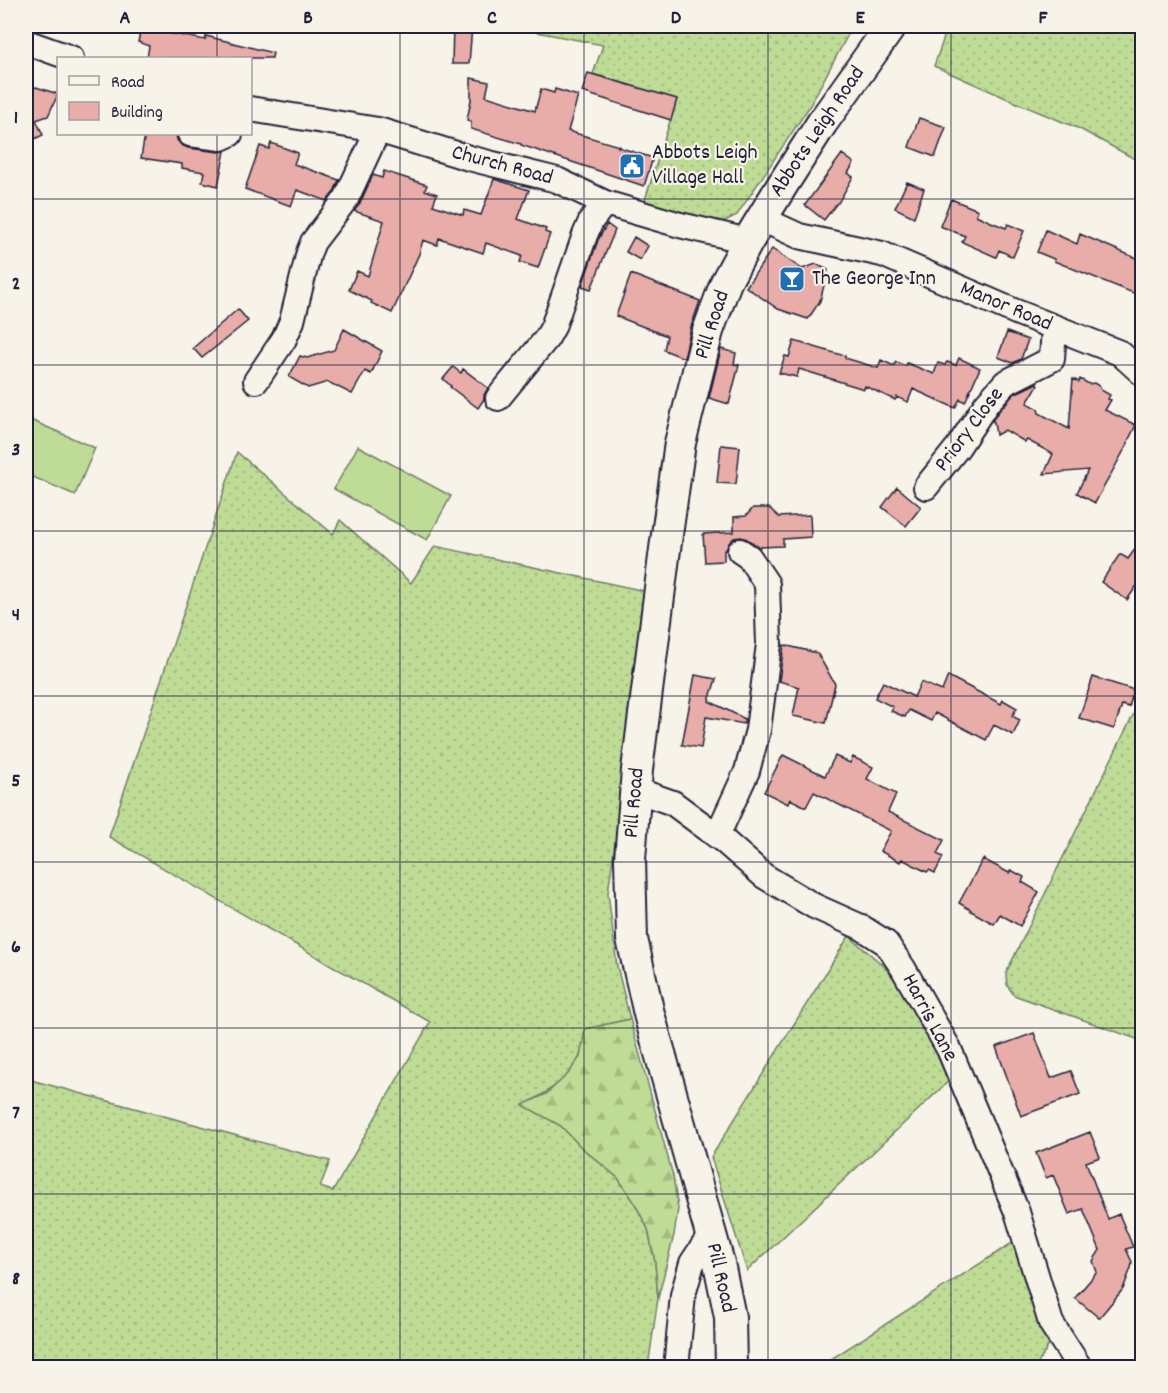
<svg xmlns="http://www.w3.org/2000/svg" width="1168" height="1393" font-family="Dekko,sans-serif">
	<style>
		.grass { fill: url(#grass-dots); stroke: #707f68; stroke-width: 1.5 }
		.forest { fill: url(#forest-firs); stroke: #707f68; stroke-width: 1.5 }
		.garden { fill: #bedc95; stroke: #707f68; stroke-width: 1.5 }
		.building { fill: #e8ada9; stroke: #22223b; stroke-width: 1.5 }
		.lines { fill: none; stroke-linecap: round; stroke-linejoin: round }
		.minor-casing { stroke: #22223b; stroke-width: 28 }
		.major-casing { stroke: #22223b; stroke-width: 34 }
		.minor { stroke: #f7f3e8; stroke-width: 24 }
		.major { stroke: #f7f3e8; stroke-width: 30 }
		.grid { fill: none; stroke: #22223b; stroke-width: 1.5; stroke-opacity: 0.55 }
		.labels { text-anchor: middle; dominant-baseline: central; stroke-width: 4.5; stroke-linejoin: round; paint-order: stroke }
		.street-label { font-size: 22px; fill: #22223b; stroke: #f7f3e8 }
		.poi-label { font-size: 22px; fill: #22223b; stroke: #f7f3e8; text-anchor: start }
		.neatline { fill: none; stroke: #22223b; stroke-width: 2 }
		.grid-label { font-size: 20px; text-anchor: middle; font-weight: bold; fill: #22223b }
	</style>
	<defs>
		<pattern id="grass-dots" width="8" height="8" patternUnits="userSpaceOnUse" patternTransform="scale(1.5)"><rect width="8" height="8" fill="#bedc95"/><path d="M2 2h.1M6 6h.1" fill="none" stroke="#a3bc81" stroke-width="1.8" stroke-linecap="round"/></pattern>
		<pattern id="forest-firs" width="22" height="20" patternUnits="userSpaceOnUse" patternTransform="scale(1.5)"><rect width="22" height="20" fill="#bedc95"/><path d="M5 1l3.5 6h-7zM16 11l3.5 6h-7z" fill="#a3bc81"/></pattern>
	</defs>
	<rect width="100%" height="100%" fill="#f7f3e8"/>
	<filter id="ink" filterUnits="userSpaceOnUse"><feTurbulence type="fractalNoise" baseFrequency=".0167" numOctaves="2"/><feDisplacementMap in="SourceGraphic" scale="12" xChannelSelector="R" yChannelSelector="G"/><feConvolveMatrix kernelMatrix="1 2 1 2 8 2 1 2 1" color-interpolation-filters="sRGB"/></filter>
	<g filter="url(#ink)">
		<path class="grass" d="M 475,26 L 855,26 L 850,31 L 809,107 L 737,215 L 717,225 L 644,203 L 677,99 L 593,74 L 603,45 L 532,31 Z
			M 948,26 L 1142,26 L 1142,163 L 1080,129 L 1017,103 L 934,66 Z
			M 237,452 L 333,534 L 340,520 L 411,583 L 435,546 L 650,592 L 608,893 L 617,966 L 630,1019 L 585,1029 C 584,1038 583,1050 579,1058 C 568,1080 545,1094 524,1105 L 561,1126 L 581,1147 L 618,1178 L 633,1200 L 648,1229 L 655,1262 L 658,1298 L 648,1367 L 26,1367 L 26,1077 L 31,1080 L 330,1161 L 320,1187 L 333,1191 L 430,1022 L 109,837 Z
			M 1142,697 L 1142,1041 L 1014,995 L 1007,985 L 1006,973 Z
			M 849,936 L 884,966 L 916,1007 L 953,1077 L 747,1271 L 711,1157 Z
			M 1020,1238 L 1053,1338 L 1036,1367 L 817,1368 Z"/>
		<path class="forest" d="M 630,1019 L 673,1176 L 678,1209 L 674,1235 L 658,1298 L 655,1262 L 648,1229 L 633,1200 L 618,1178 L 581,1147 L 561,1126 L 523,1105 L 546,1094 L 568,1074 L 580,1057 L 585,1029 Z"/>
		<path class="garden" d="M 26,418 L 95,448 L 75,495 L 26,474 Z
			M 358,446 L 451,496 L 427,540 L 334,489 Z"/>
		<path class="building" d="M 453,26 L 472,26 L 469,64 L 452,64 Z
			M 141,28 L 205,40 L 206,36 L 273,53 L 272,58 L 147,58 L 149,46 L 138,42 Z
			M 588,73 L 677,99 L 671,120 L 582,92 Z
			M 471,78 L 489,82 L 486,96 L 535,111 L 541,89 L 554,93 L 555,89 L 578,96 L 568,131 L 619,146 L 618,147 L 653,158 L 644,186 L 521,145 L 521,144 L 471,129 L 471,121 L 467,120 L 471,100 Z
			M 36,87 L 58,94 L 48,116 L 36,120 L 43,135 L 26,143 L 26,92 Z
			M 919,118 L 946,127 L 935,157 L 909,147 Z
			M 145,134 L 176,134 L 177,140 L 181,145 L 188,148 L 219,152 L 225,151 L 218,186 L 202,182 L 204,172 L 182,168 L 182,164 L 141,158 Z
			M 271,143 L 298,153 L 294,164 L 339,180 L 334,192 L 327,201 L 297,190 L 291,206 L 245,189 L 260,146 L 269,149 Z
			M 842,154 L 854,163 L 848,173 L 853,177 L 838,203 L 837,203 L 824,220 L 805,205 Z
			M 384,171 L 427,185 L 425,190 L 437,194 L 433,205 L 463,215 L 464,210 L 481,215 L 494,179 L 529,190 L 518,219 L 546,229 L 545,232 L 550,234 L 538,268 L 520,262 L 522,256 L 486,243 L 483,253 L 439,238 L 437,245 L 423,240 L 419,254 L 392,313 L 371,303 L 372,301 L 349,290 L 357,271 L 368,276 L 384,221 L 354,211 L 359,205 L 373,175 L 382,178 Z
			M 907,182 L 924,189 L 914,217 L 895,208 Z
			M 951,199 L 978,210 L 976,215 L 991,222 L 1006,228 L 1008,224 L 1024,231 L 1013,257 L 999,250 L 996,257 L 962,242 L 965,236 L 940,226 Z
			M 607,224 L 615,230 L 591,289 L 582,286 L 598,240 Z
			M 1046,230 L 1077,244 L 1080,234 L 1143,261 L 1143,297 L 1054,261 L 1054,259 L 1037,252 Z
			M 634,237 L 648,246 L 640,260 L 626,252 Z
			M 772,249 L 802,269 L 816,264 L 828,270 L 820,301 L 808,319 L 778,309 L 746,287 Z
			M 631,274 L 700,301 L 691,327 L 684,358 L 664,350 L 667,336 L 616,316 Z
			M 238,309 L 248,321 L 202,358 L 193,348 Z
			M 344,329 L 382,351 L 371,374 L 365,371 L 352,394 L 328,382 L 308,388 L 289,377 L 300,356 L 307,358 L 334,350 Z
			M 1007,332 L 1028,340 L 1021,359 L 1013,363 L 998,357 Z
			M 794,341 L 845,356 L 845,358 L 878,368 L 881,360 L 894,366 L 896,362 L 906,366 L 907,363 L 934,374 L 938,363 L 945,365 L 947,362 L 956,365 L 959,358 L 980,368 L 965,402 L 960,399 L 955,408 L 913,389 L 908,402 L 897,397 L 895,400 L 865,386 L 864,389 L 799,369 L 797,377 L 779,373 L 785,356 L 789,357 Z
			M 721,349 L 736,353 L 734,364 L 739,365 L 729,404 L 709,398 Z
			M 453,367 L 461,373 L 463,369 L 488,388 L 484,395 L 484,399 L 478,408 L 450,387 L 451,386 L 443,379 Z
			M 1073,379 L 1079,382 L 1080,379 L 1089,384 L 1094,383 L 1099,386 L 1101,390 L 1110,395 L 1108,399 L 1111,400 L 1105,410 L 1136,425 L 1127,443 L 1128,443 L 1095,503 L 1077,493 L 1088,470 L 1044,474 L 1053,454 L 1027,440 L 1025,442 L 1005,430 L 996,435 L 994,422 L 992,421 L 998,412 L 1014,394 L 1037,383 L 1038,385 L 1027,403 L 1038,409 L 1039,413 L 1069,429 Z
			M 721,445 L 740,447 L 736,484 L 717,483 Z
			M 897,487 L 921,507 L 906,526 L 882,507 Z
			M 753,508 L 769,508 L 779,517 L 810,515 L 811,537 L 783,539 L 783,546 L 759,547 L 747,539 L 741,537 L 734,538 L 729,543 L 726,550 L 724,550 L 724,561 L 705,562 L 703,534 L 734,532 L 734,517 L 746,516 Z
			M 1143,538 L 1143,577 L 1127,600 L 1101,582 L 1120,554 L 1128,559 Z
			M 784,645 L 817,653 L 835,684 L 826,723 L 793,716 L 799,687 L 779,681 Z
			M 695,675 L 716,679 L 709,701 L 745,719 L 744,724 L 706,717 L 701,748 L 682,745 Z
			M 948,676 L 1001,704 L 1003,700 L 1017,708 L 1012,716 L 1020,720 L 1013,735 L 994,725 L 986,740 L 935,713 L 931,721 L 909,710 L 905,717 L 891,711 L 893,707 L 875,698 L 883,682 L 914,697 L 921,682 L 942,691 Z
			M 1093,677 L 1134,690 L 1129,707 L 1122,705 L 1114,729 L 1079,718 Z
			M 783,755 L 825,776 L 835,756 L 850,763 L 853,757 L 873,767 L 867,779 L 896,794 L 888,812 L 944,840 L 937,854 L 943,857 L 935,873 L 929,870 L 927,872 L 902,859 L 900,862 L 880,851 L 891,831 L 814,792 L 806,807 L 790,799 L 788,804 L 764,792 Z
			M 983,859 L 1009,873 L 1011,870 L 1024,877 L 1022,882 L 1039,892 L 1020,926 L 1000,914 L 994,924 L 971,911 L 971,910 L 959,903 Z
			M 1034,1033 L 1051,1078 L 1071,1071 L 1080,1094 L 1021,1116 L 996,1047 Z
			M 1090,1132 L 1100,1157 L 1086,1162 L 1108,1219 L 1119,1214 L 1133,1247 L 1126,1249 L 1132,1262 L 1131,1268 L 1123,1289 L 1099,1318 L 1075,1298 L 1097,1272 L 1093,1261 L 1100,1250 L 1083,1209 L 1069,1214 L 1053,1175 L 1046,1178 L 1036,1153 Z"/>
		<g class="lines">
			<g class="minor-casing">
				<path id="minor" d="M 26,42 L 71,58
					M 250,109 L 378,130 L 469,158 L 557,180 L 605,203 L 680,225 L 748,241
					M 190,134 L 221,138 L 230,134
					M 762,219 L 799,236 L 882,254 L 1016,312 L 1120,353 L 1142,373
					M 256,381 L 284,339 L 292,321 L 309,252 L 313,242 L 346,199 L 378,130
					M 498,398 L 547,338 L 553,327 L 585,235 L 591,221 L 605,203
					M 926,487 L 958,447 L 987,403 L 1005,383 L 1052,359 L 1054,327
					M 636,790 L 673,803 L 724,841 L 764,876 L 814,906 L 861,927 L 886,943 L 903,968 L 949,1049 L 1017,1212 L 1051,1323 L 1080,1368
					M 717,836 L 747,771 L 758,730 L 769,644 L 767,584 L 749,557 L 740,551
					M 676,1368 L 683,1295 L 692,1263 L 710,1236"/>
			</g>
			<g class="major-casing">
				<path id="major" d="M 731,1368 L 730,1317 L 719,1263 L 649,1014 L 632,939 L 630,859 L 637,770 L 665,549 L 680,443 L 708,331 L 726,282 L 748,241 L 783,184 L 822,123 L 891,26"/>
			</g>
			<use href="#minor" class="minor"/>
			<use href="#major" class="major"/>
		</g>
	</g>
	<path class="grid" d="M 217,26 L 217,58M 400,26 L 400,1368M 584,26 L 584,1368M 768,26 L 768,1368M 951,26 L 951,1368M 217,134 L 217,1368M 26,199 L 1142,199M 26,365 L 1142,365M 26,531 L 1142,531M 26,696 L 1142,696M 26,862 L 1142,862M 26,1028 L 1142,1028M 26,1194 L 1142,1194"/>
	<defs>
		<g id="civic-square" transform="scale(1.35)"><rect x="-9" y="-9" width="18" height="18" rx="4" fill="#1f6fb2" stroke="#f7f3e8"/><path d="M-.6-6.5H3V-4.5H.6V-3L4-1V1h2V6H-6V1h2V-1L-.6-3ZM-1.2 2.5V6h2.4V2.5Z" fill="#fff"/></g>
		<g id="bar-square" transform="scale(1.35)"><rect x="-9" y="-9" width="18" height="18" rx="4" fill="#1f6fb2" stroke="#f7f3e8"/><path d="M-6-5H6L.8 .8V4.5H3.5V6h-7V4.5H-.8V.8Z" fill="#fff"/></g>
	</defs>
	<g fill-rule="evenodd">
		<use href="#civic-square" x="632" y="166"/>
		<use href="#bar-square" x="792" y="279"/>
	</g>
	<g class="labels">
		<g class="street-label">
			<text transform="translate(818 132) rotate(-56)">Abbots Leigh Road</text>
			<text transform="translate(502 166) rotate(15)">Church Road</text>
			<text transform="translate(1006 307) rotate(23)">Manor Road</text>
			<text transform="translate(713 325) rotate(-72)">Pill Road</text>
			<text transform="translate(970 430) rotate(-53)">Priory Close</text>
			<text transform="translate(635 803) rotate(-85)">Pill Road</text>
			<text transform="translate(929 1018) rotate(62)">Harris Lane</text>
			<text transform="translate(720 1278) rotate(77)">Pill Road</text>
		</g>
		<g class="poi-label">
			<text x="652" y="153">Abbots Leigh<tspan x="652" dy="25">Village Hall</tspan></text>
			<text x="812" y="279">The George Inn</text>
		</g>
	</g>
	<rect width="1168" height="1393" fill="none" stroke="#f7f3e8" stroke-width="66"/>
	<rect x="57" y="57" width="195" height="78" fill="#f7f3e8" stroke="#a29fa3" stroke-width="1.5"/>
	<rect x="69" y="76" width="30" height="9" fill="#f7f3e8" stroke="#a29fa3" stroke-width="1.5"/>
	<text x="111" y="87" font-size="18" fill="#22223b">Road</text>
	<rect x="69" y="102" width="30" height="18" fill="#e8ada9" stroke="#a29fa3" stroke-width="1.5"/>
	<text x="111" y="117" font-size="18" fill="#22223b">Building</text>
	<rect x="33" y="33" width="1102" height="1327" class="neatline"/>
	<g class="grid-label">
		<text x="125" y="23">A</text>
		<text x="308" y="23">B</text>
		<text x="492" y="23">C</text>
		<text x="676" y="23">D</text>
		<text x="860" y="23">E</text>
		<text x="1043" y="23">F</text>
		<text x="16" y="123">1</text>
		<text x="16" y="289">2</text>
		<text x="16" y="455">3</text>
		<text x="16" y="620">4</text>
		<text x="16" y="786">5</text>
		<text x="16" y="952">6</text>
		<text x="16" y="1118">7</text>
		<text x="16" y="1284">8</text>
	</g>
</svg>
